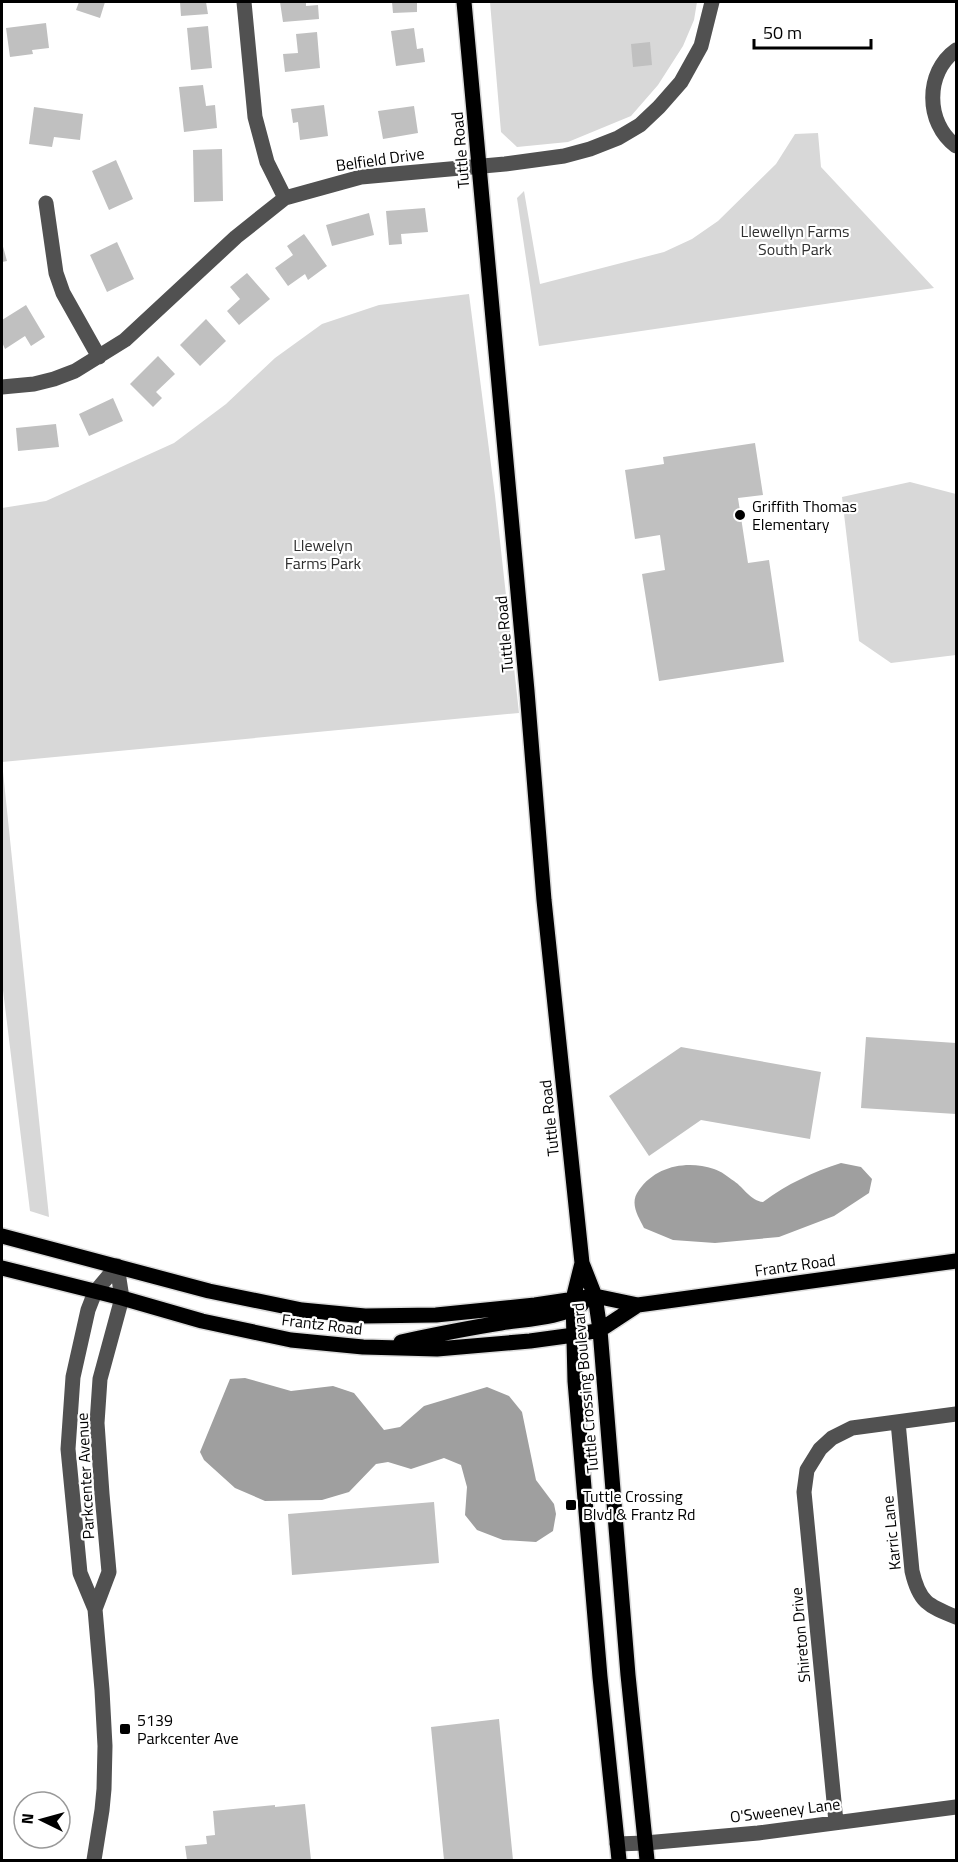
<svg xmlns="http://www.w3.org/2000/svg" width="958" height="1862" font-family="'Titillium Web',sans-serif">
	<style>
		.green { fill: #d8d8d8 }
		.water { fill: #9f9f9f }
		.building { fill: #c0c0c0 }
		.lines { fill: none; stroke-linecap: round; stroke-linejoin: round }
		.major-casing { stroke: #dbdbdb; stroke-width: 18 }
		.minor { stroke: #515151; stroke-width: 15 }
		.major { stroke: #000; stroke-width: 15 }
		.poi-dot { fill: #000; stroke: #fff; stroke-width: 2 }
		.labels { text-anchor: middle; dominant-baseline: central; stroke-width: 4.5; stroke-linejoin: round; paint-order: stroke }
		.street-label { font-size: 16px; fill: #000; stroke: #fff }
		.park-label { font-size: 16px; fill: #2f2f2f; stroke: #fff }
		.poi-label { font-size: 16px; fill: #000; stroke: #fff; text-anchor: start }
	</style>
	<rect width="100%" height="100%" fill="#fff"/>
	<path class="green" d="M 490,2 L 697,2 L 694,20 L 683,46 L 658,85 L 631,116 L 568,142 L 517,147 L 501,132 Z
		M 818,133 L 821,167 L 934,288 L 539,346 L 517,198 L 524,191 L 540,284 L 664,252 L 692,239 L 718,221 L 776,164 L 795,134 Z
		M 469,294 L 495,496 L 519,713 L 2,762 L 49,1217 L 30,1211 L 2,982 L 2,508 L 46,501 L 174,443 L 226,404 L 275,358 L 322,324 L 379,305 Z
		M 910,482 L 956,494 L 956,655 L 891,663 L 859,641 L 842,497 Z"/>
	<path class="water" d="M 841,1163 L 861,1167 L 872,1179 L 869,1193 L 834,1216 L 779,1237 L 715,1243 L 673,1240 L 644,1228 C 638,1216 629,1203 639,1190 C 656,1166 687,1160 714,1169 C 721,1171 728,1177 734,1181 C 744,1188 751,1201 763,1202 C 787,1184 813,1172 841,1163 Z
		M 245,1378 L 291,1391 L 333,1386 L 354,1393 L 384,1430 L 400,1427 L 424,1406 L 487,1387 L 509,1396 L 522,1412 L 536,1480 L 554,1504 L 556,1514 L 553,1531 L 536,1542 L 503,1540 L 477,1530 L 465,1515 L 467,1487 L 461,1465 L 444,1458 L 411,1469 L 388,1462 L 376,1464 L 349,1492 L 322,1500 L 265,1501 L 235,1488 L 204,1460 L 200,1452 L 230,1379 Z"/>
	<path class="building" d="M 79,2 L 105,2 L 100,18 L 76,10 Z
		M 180,2 L 206,2 L 208,14 L 181,16 Z
		M 280,2 L 306,2 L 306,6 L 318,5 L 319,19 L 283,22 Z
		M 392,2 L 417,2 L 417,12 L 393,13 Z
		M 46,23 L 49,48 L 32,50 L 33,54 L 10,57 L 6,28 Z
		M 208,26 L 212,68 L 191,70 L 187,28 Z
		M 414,28 L 417,49 L 423,48 L 425,62 L 396,66 L 391,31 Z
		M 317,32 L 320,68 L 285,72 L 283,54 L 298,53 L 296,34 Z
		M 650,42 L 652,65 L 633,67 L 631,44 Z
		M 203,85 L 206,106 L 215,105 L 217,128 L 184,132 L 179,87 Z
		M 324,105 L 328,136 L 300,140 L 298,122 L 293,123 L 291,109 Z
		M 414,106 L 418,133 L 383,139 L 378,111 Z
		M 34,107 L 83,114 L 80,140 L 54,137 L 52,147 L 29,144 Z
		M 222,149 L 223,201 L 194,202 L 193,150 Z
		M 116,160 L 133,199 L 109,210 L 92,171 Z
		M 425,208 L 428,232 L 401,234 L 402,244 L 389,245 L 386,211 Z
		M 369,213 L 374,235 L 332,246 L 326,225 Z
		M 304,234 L 327,266 L 308,280 L 305,274 L 288,286 L 275,268 L 293,255 L 287,246 Z
		M 117,242 L 134,279 L 107,292 L 90,255 Z
		M 2,243 L 7,261 L 2,262 Z
		M 247,273 L 270,299 L 239,325 L 227,311 L 240,299 L 230,287 Z
		M 26,305 L 45,337 L 31,346 L 25,336 L 5,349 L 2,342 L 2,320 Z
		M 206,319 L 226,341 L 200,366 L 180,345 Z
		M 158,356 L 175,374 L 156,392 L 162,398 L 153,407 L 130,384 Z
		M 113,398 L 123,421 L 89,436 L 79,414 Z
		M 56,424 L 59,447 L 18,451 L 16,428 Z
		M 755,443 L 763,495 L 738,498 L 748,563 L 769,560 L 784,662 L 659,681 L 642,574 L 665,570 L 660,535 L 635,539 L 625,470 L 664,464 L 663,457 Z
		M 866,1037 L 956,1043 L 956,1114 L 861,1108 Z
		M 681,1047 L 821,1072 L 810,1139 L 701,1120 L 649,1156 L 609,1096 Z
		M 434,1502 L 439,1563 L 292,1575 L 288,1514 Z
		M 499,1719 L 513,1860 L 444,1860 L 431,1727 Z
		M 305,1804 L 311,1860 L 187,1860 L 185,1846 L 207,1844 L 206,1836 L 215,1835 L 213,1811 L 275,1805 L 275,1807 Z"/>
	<g class="lines">
		<g class="major-casing">
			<path id="major" d="M 464,2 L 527,691 L 544,900 L 582,1263 L 595,1296 L 600,1330 L 628,1675 L 647,1860
				M 2,1236 L 209,1291 L 302,1310 L 365,1316 L 436,1315 L 535,1305 L 595,1296 L 638,1305 L 956,1261
				M 582,1263 L 573,1299 L 575,1381 L 600,1677 L 619,1860
				M 2,1268 L 122,1298 L 202,1321 L 291,1340 L 363,1347 L 437,1349 L 530,1341 L 574,1335 L 600,1330 L 638,1305
				M 401,1342 C 434,1335 468,1328 501,1323 C 526,1319 561,1318 582,1304"/>
		</g>
		<path class="minor" d="M 244,2 L 255,117 L 267,162 L 285,198
			M 956,50 C 925,72 925,123 956,146
			M 46,203 L 56,273 L 63,293 L 99,357
			M 2,387 L 34,384 L 54,379 L 75,371 L 125,340 L 236,237 L 285,198 L 361,177 L 505,164 L 564,156 L 590,149 L 618,138 L 640,125 L 659,107 L 681,82 L 701,46 L 712,2
			M 898,1422 L 912,1571 C 919,1602 928,1606 956,1617
			M 95,1609 L 109,1572 L 102,1494 L 97,1423 L 100,1379 L 122,1298 L 117,1266
			M 836,1822 L 804,1492 L 807,1470 L 820,1449 L 832,1438 L 852,1428 L 956,1414
			M 617,1844 L 645,1843 L 758,1833 L 956,1807
			M 94,1860 L 102,1810 L 104,1789 L 105,1746 L 102,1690 L 95,1609 L 80,1573 L 68,1449 L 73,1377 L 88,1310 L 95,1292 L 117,1266"/>
		<use href="#major" class="major"/>
	</g>
	<g class="poi-dot">
		<circle cx="740" cy="515" r="6"/>
		<rect x="565" y="1499" width="12" height="12" rx="3"/>
		<rect x="119" y="1723" width="12" height="12" rx="3"/>
	</g>
	<g class="labels">
		<g class="street-label">
			<text transform="translate(460 150) rotate(-95)">Tuttle Road</text>
			<text transform="translate(380 159) rotate(-8)">Belfield Drive</text>
			<text transform="translate(504 634) rotate(-95)">Tuttle Road</text>
			<text transform="translate(549 1118) rotate(-96)">Tuttle Road</text>
			<text transform="translate(795 1265) rotate(-8)">Frantz Road</text>
			<text transform="translate(322 1324) rotate(7)">Frantz Road</text>
			<text transform="translate(585 1388) rotate(-95)">Tuttle Crossing Boulevard</text>
			<text transform="translate(85 1476) rotate(-93)">Parkcenter Avenue</text>
			<text transform="translate(891 1533) rotate(-96)">Karric Lane</text>
			<text transform="translate(800 1635) rotate(-95)">Shireton Drive</text>
			<text transform="translate(785 1810) rotate(-7)">O'Sweeney Lane</text>
		</g>
		<g class="park-label">
			<text x="795" y="231">Llewellyn Farms<tspan x="795" dy="18">South Park</tspan></text>
			<text x="323" y="545">Llewelyn<tspan x="323" dy="18">Farms Park</tspan></text>
		</g>
		<g class="poi-label">
			<text x="752" y="506">Griffith Thomas<tspan x="752" dy="18">Elementary</tspan></text>
			<text x="583" y="1496">Tuttle Crossing<tspan x="583" dy="18">Blvd &amp; Frantz Rd</tspan></text>
			<text x="137" y="1720">5139<tspan x="137" dy="18">Parkcenter Ave</tspan></text>
		</g>
	</g>
	<rect width="958" height="1862" fill="none" stroke="#000000" stroke-width="6"/>
	<g transform="translate(42 1820) rotate(275)"><circle r="28" fill="#ffffff" stroke="#999999" stroke-width="1.5"/>
	<path d="M0-4.5L10 22L0 15L-10 22Z" fill="#000000"/>
	<text y="-9" font-size="16" font-weight="bold" text-anchor="middle" fill="#000000">N</text>
	</g>
	<path d="M754 39v9h117v-9" fill="none" stroke="#000000" stroke-width="3"/>
	<text x="763" y="39" font-size="18" fill="#000000" stroke="#ffffff" stroke-width="4.5" paint-order="stroke">50 m</text>
</svg>
